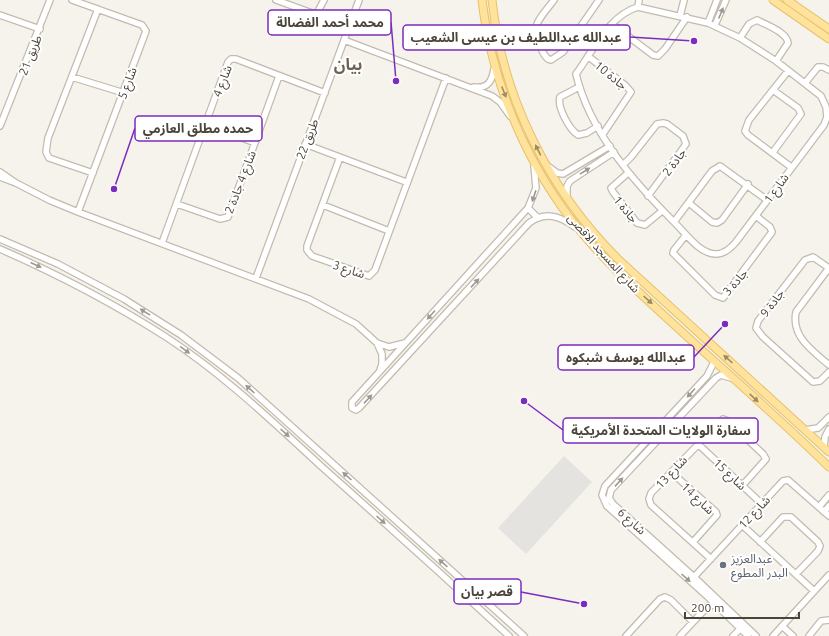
<svg xmlns="http://www.w3.org/2000/svg" width="829" height="636" font-family="Ubuntu,'Noto Sans Arabic',sans-serif">
	<style>
		.parking { fill: #e5e3e0 }
		.lines { fill: none; stroke-linecap: round; stroke-linejoin: round }
		.minor-casing { stroke: #c2bbae; stroke-width: 8 }
		.major-casing { stroke: #e6c16a; stroke-width: 9 }
		.minor { stroke: #fff; stroke-width: 5.5 }
		.major { stroke: #ffe39c; stroke-width: 7 }
		.oneway { fill: #9c9892 }
		.oneway2 { fill: #9c8c66 }
		.worship-dot { fill: #6b7280; stroke: #fff; stroke-width: 1.5 }
		.labels { text-anchor: middle; dominant-baseline: central; stroke-width: 4; stroke-linejoin: round; paint-order: stroke }
		.street-label { font-size: 12px; fill: #4b4439; stroke: #fff }
		.worship-label { font-size: 12px; fill: #5b616d; stroke: #fff; text-anchor: start }
		.district-label { font-size: 16px; font-weight: bold; fill: #6e6250; stroke: #fff }
		.leader { fill: none; stroke: #7b2cbf; stroke-width: 1.5 }
		.callout-dot { fill: #7b2cbf; stroke: #fff; stroke-width: 1.5 }
		.callout { fill: #fff; stroke: #7b2cbf; stroke-width: 1.5 }
		.callout-label { font-size: 13px; text-anchor: middle; font-weight: bold; fill: #4b4439 }
	</style>
	<rect width="100%" height="100%" fill="#f6f3ec"/>
	<path class="parking" d="M 564,456 L 592,482 L 526,554 L 498,528 Z"/>
	<g class="lines">
		<g class="minor-casing">
			<path id="minor" d="M 72,0 L 142,25 L 146,31 L 78,212
				M 276,0 L 312,13 L 317,13 L 324,0
				M 554,0 C 549,7 541,15 537,24 C 534,31 542,59 551,60 L 563,52 L 599,0
				M 638,7 L 708,23 L 740,38 L 776,61 L 821,96 L 826,107 L 827,117 L 824,125 L 736,242 C 731,248 725,254 716,254 C 700,254 686,234 676,224 C 635,183 590,133 576,74 C 593,51 609,15 638,7 Z
				M 638,7 L 639,0
				M 0,15 L 40,29
				M 680,16 L 684,0
				M 708,23 L 717,0
				M 612,24 L 653,55 L 658,56 L 665,49 L 687,17
				M 715,25 L 726,0
				M 582,26 L 599,41
				M 740,38 L 749,24 L 757,20 C 766,25 787,32 788,43 L 776,61
				M 344,40 L 492,96 L 500,102 L 510,116
				M 589,57 L 626,86 L 631,92 L 603,134
				M 788,71 L 749,120 L 745,131 L 748,135 L 791,167
				M 72,77 L 124,93
				M 805,83 L 818,67 L 823,67 L 829,70
				M 474,87 C 488,89 492,81 494,69
				M 579,87 L 560,97 C 557,107 569,129 578,135 L 587,133 L 598,126
				M 207,124 L 255,143
				M 0,126 L 50,0
				M 305,144 L 406,182
				M 773,152 L 801,114 L 798,108 L 773,90
				M 340,157 L 307,246 L 307,250 L 312,256 L 369,276 L 375,270 L 446,78
				M 623,165 L 631,157 L 657,124 L 663,123 L 667,124 L 683,136 L 686,144 L 648,196
				M 534,166 L 536,188 L 528,208 L 352,402 L 352,408 L 356,410 L 359,408 L 529,223 C 545,211 560,216 575,227
				M 549,167 L 557,173 L 563,174 L 610,146
				M 0,172 L 16,183 L 0,177
				M 93,173 L 49,158 L 46,152 L 48,138 L 98,9
				M 628,173 L 611,188 L 613,192 L 637,223 L 645,225 L 662,211
				M 16,183 L 49,200 L 78,212 L 309,299 L 356,324 L 377,343 L 382,354 L 382,364 L 380,370
				M 567,197 L 567,186 L 570,181 L 614,152
				M 689,203 L 712,222 L 717,223 L 722,220 L 748,184
				M 177,204 L 220,219 L 228,217 L 279,76
				M 323,205 L 389,231
				M 528,208 L 538,218
				M 674,222 L 712,171 L 720,166 L 767,200
				M 686,235 L 674,250 L 673,253 L 715,295 L 723,298 L 772,232 L 770,227 L 756,216
				M 0,239 L 58,264 L 124,299 L 181,335 L 238,378 L 524,636
				M 162,243 L 228,62 L 231,59 L 236,59 L 325,93
				M 0,249 C 57,274 113,303 166,337 C 223,374 272,421 322,467 C 385,523 447,579 509,636
				M 829,268 L 813,257 L 805,260 L 758,321 L 756,328 L 763,337 L 813,382 L 820,381 L 829,372
				M 829,268 L 796,312 C 791,337 813,351 829,365
				M 256,278 L 359,0
				M 377,343 L 389,347 L 405,343
				M 714,362 L 707,376 L 605,486 L 602,495 L 607,506 L 708,597 L 748,636
				M 731,378 L 721,375 L 716,378 L 611,490 L 609,498 L 613,504 L 694,577 L 756,636
				M 805,430 L 818,428 L 829,417
				M 698,444 L 762,504
				M 824,447 L 825,437 L 829,429
				M 671,472 L 716,512 L 717,515 L 693,542
				M 819,507 L 829,495
				M 824,512 L 829,506
				M 742,525 L 814,591
				M 760,542 L 783,517 L 791,517 L 818,542 L 820,546 L 818,551 L 796,574
				M 711,559 L 651,505 L 649,499 L 651,493 L 723,419 L 728,421 L 763,454 L 766,459 L 742,486
				M 694,577 L 783,481 L 788,480 L 829,516
				M 782,626 L 793,636
				M 626,636 L 660,599 L 665,597 L 671,600 L 693,622
				M 680,636 L 708,606 L 716,605
				M 733,636 L 740,629
				M 773,636 L 829,575
				M 809,636 L 821,621 L 829,620"/>
		</g>
		<g class="major-casing">
			<path id="major" d="M 482,0 C 491,78 523,156 570,218 C 599,256 634,288 669,320 C 722,369 777,416 829,467
				M 492,0 C 502,97 549,190 618,259 L 829,452
				M 773,0 L 829,39
				M 787,0 L 829,29"/>
		</g>
		<use href="#minor" class="minor"/>
		<use href="#major" class="major"/>
	</g>
	<defs><path id="oneway-solid" d="M-6-.8H1V-3.2L6.5 0L1 3.2V.8H-6Z"/></defs>
	<g class="oneway">
		<use href="#oneway-solid" transform="translate(721 13) rotate(-67)"/>
		<use href="#oneway-solid" transform="translate(585 171) rotate(-32)"/>
		<use href="#oneway-solid" transform="translate(534 196) rotate(109)"/>
		<use href="#oneway-solid" transform="translate(36 265) rotate(25)"/>
		<use href="#oneway-solid" transform="translate(475 283) rotate(-47)"/>
		<use href="#oneway-solid" transform="translate(145 312) rotate(-148)"/>
		<use href="#oneway-solid" transform="translate(431 315) rotate(132)"/>
		<use href="#oneway-solid" transform="translate(185 350) rotate(36)"/>
		<use href="#oneway-solid" transform="translate(250 389) rotate(-138)"/>
		<use href="#oneway-solid" transform="translate(691 393) rotate(132)"/>
		<use href="#oneway-solid" transform="translate(368 399) rotate(-47)"/>
		<use href="#oneway-solid" transform="translate(285 433) rotate(42)"/>
		<use href="#oneway-solid" transform="translate(347 476) rotate(-138)"/>
		<use href="#oneway-solid" transform="translate(619 482) rotate(-47)"/>
		<use href="#oneway-solid" transform="translate(381 520) rotate(42)"/>
		<use href="#oneway-solid" transform="translate(443 563) rotate(-138)"/>
		<use href="#oneway-solid" transform="translate(686 578) rotate(42)"/>
	</g>
	<g class="oneway2">
		<use href="#oneway-solid" transform="translate(504 92) rotate(68)"/>
		<use href="#oneway-solid" transform="translate(538 150) rotate(-117)"/>
		<use href="#oneway-solid" transform="translate(648 300) rotate(42)"/>
		<use href="#oneway-solid" transform="translate(728 359) rotate(-138)"/>
		<use href="#oneway-solid" transform="translate(754 398) rotate(43)"/>
	</g>
	<circle class="worship-dot" cx="723" cy="565" r="4"/>
	<g class="labels">
		<g class="street-label">
			<text transform="translate(30 55) rotate(-68)">طريق 21</text>
			<text transform="translate(611 75) rotate(39)">جادة 10</text>
			<text transform="translate(222 81) rotate(-69)">شارع 4</text>
			<text transform="translate(127 83) rotate(-70)">شارع 5</text>
			<text transform="translate(307 139) rotate(-69)">طريق 22</text>
			<text transform="translate(674 162) rotate(-54)">جادة 2</text>
			<text transform="translate(240 182) rotate(-69)">شارع 4 جادة 2</text>
			<text transform="translate(776 188) rotate(-54)">شارع 1</text>
			<text transform="translate(626 209) rotate(50)">جادة 1</text>
			<text transform="translate(604 253) rotate(48)">شارع المسجد الاقصى</text>
			<text transform="translate(349 269) rotate(18)">شارع 3</text>
			<text transform="translate(735 282) rotate(-49)">جادة 3</text>
			<text transform="translate(772 303) rotate(-53)">جادة 9</text>
			<text transform="translate(671 472) rotate(-47)">شارع 13</text>
			<text transform="translate(730 474) rotate(43)">شارع 15</text>
			<text transform="translate(698 498) rotate(44)">شارع 14</text>
			<text transform="translate(754 512) rotate(-47)">شارع 12</text>
			<text transform="translate(632 521) rotate(42)">شارع 6</text>
		</g>
		<g class="worship-label">
			<text x="731" y="558">عبدالعزيز<tspan x="731" dy="14">البدر المطوع</tspan></text>
		</g>
		<g class="district-label">
			<text x="348" y="64">بيان</text>
		</g>
	</g>
	<path class="leader" d="M396 81L391 22M694 41L630 37M114 189L135 128M725 324L694 357M524 401L563 430M584 604L521 592"/>
	<g class="callout-dot">
		<circle cx="396" cy="81" r="4"/>
		<circle cx="694" cy="41" r="4"/>
		<circle cx="114" cy="189" r="4"/>
		<circle cx="725" cy="324" r="4"/>
		<circle cx="524" cy="401" r="4"/>
		<circle cx="584" cy="604" r="4"/>
	</g>
	<g class="callout">
		<rect x="268" y="10" width="123" height="25" rx="4"/>
		<rect x="403" y="25" width="227" height="25" rx="4"/>
		<rect x="135" y="116" width="127" height="25" rx="4"/>
		<rect x="558" y="345" width="136" height="25" rx="4"/>
		<rect x="563" y="418" width="195" height="25" rx="4"/>
		<rect x="454" y="579" width="67" height="25" rx="4"/>
	</g>
	<g class="callout-label">
		<text x="330" y="27">محمد أحمد الفضالة</text>
		<text x="516" y="42">عبدالله عبداللطيف بن عيسى الشعيب</text>
		<text x="198" y="133">حمده مطلق العازمي</text>
		<text x="626" y="362">عبدالله يوسف شبكوه</text>
		<text x="661" y="435">سفارة الولايات المتحدة الأمريكية</text>
		<text x="487" y="596">قصر بيان</text>
	</g>
	<path d="M685 612v6h114v-6" fill="none" stroke="#4b4439" stroke-width="2"/>
	<text x="691" y="612" font-size="12" fill="#4b4439" stroke="#ffffff" stroke-width="3" paint-order="stroke">200 m</text>
</svg>
